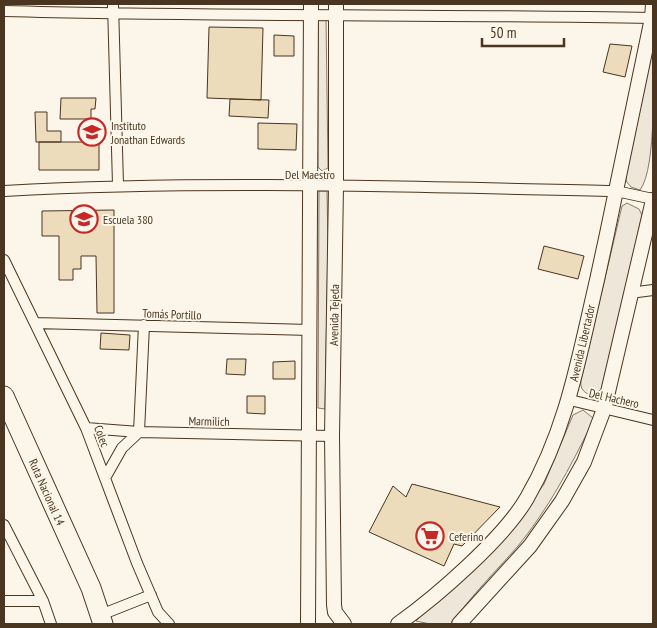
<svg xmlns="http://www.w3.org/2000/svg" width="657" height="628" font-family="'PT Sans Narrow',sans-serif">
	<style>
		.green { fill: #ede6d9; stroke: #887966 }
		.building { fill: #ecdcbc; stroke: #4a3520 }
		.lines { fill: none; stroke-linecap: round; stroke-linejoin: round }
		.street-casing { stroke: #4a3520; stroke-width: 12 }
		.secondary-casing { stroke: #4a3520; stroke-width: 16 }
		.highway-casing { stroke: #4a3520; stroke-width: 21 }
		.street { stroke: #fbf6e9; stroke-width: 10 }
		.secondary { stroke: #fbf6e9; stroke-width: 14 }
		.highway { stroke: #fbf6e9; stroke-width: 19 }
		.labels { text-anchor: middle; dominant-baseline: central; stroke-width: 4; stroke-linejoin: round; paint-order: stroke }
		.poi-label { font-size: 12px; fill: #4a3520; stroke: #fbf6e9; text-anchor: start }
		.street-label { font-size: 12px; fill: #4a3520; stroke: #fbf6e9 }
	</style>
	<rect width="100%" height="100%" fill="#fbf6e9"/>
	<path class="green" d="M 326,17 L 328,168 L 322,171 L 318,167 L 318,19 Z
		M 653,40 C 653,73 657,168 640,190 L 631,187 L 626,181 L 626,176 Z
		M 319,191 L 327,191 L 328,243 L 325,409 L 318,408 Z
		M 627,203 L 639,209 L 642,215 L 603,388 L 592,396 C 583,392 580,389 581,380 L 622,206 Z
		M 583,410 L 593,418 L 591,425 C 570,468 548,509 518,546 C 495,572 471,596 451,624 L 430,624 L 416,621 L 521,517 L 544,484 L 573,415 Z"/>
	<path class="building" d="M 209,27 L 263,28 L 261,100 L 207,98 Z
		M 274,35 L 294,36 L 294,56 L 274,56 Z
		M 610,44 L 632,46 L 625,77 L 603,72 Z
		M 61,98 L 96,98 L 95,109 L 91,109 L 91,119 L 60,119 Z
		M 230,99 L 269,100 L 268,118 L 229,116 Z
		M 35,112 L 47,112 L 47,131 L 61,131 L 61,142 L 36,142 Z
		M 258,123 L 297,124 L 296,150 L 258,149 Z
		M 39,142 L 99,142 L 99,170 L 39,170 Z
		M 114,210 L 114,313 L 97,313 L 96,256 L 81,256 L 81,269 L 73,269 L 73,280 L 59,280 L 59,236 L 42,236 L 42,211 Z
		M 544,246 L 584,256 L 578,279 L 538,269 Z
		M 101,333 L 130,335 L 129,350 L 100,349 Z
		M 227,359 L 246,359 L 245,375 L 226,374 Z
		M 295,361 L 295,379 L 273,379 L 273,362 Z
		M 247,396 L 265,396 L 265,414 L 247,413 Z
		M 412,484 L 500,507 L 462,546 L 454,544 L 444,566 L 369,532 L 393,486 L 406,497 Z"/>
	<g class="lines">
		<g class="street-casing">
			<path id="street" d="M 113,4 L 118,185
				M 4,11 C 220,17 437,14 653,18
				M 4,191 C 208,180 412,187 616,191 L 653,199
				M 4,260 L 86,428 L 137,563 L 158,612 L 169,624
				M 630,293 L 653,290
				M 35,323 L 310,330
				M 570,400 L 653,420
				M 86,428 L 139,432 L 332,436
				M 105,478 L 122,448 L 139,432 L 144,325
				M 4,525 L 43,601 L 51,624
				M 4,601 L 43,601
				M 108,612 L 151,595"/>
		</g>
		<g class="secondary-casing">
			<path id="secondary" d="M 336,4 L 336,186 L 332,436 L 334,605 L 335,612 L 344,624
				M 308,624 L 311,4
				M 398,624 C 436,597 504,538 527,498 C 567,429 579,357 597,280 C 616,193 634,106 652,18 L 653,4
				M 459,624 L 530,546 L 562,501 L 584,462 L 604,409 L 653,200"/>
		</g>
		<g class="highway-casing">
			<path id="highway" d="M 4,396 L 91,588 L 103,624"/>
		</g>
		<use href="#street" class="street"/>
		<use href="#secondary" class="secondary"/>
		<use href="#highway" class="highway"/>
	</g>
	<defs>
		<g id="school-ring" transform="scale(1.4375)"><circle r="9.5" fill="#fbf6e9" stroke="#c62828" stroke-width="1.5"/><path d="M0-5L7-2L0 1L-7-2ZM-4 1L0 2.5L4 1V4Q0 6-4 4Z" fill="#c62828"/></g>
		<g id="supermarket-ring" transform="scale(1.4375)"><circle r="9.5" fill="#fbf6e9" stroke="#c62828" stroke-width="1.5"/><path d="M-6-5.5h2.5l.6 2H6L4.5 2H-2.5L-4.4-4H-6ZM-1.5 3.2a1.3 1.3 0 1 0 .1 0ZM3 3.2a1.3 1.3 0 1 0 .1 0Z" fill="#c62828"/></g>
	</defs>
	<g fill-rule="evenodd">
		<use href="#school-ring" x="92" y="132"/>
		<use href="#school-ring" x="84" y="219"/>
		<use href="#supermarket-ring" x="430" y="536"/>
	</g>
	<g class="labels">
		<g class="poi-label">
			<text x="111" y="125">Instituto<tspan x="111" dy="14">Jonathan Edwards</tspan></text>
			<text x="103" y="219">Escuela 380</text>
			<text x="449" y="536">Ceferino</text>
		</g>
		<g class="street-label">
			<text x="310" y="174">Del Maestro</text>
			<text transform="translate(172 314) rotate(2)">Tomás Portillo</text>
			<text transform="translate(334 315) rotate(-89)">Avenida Tejeda</text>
			<text transform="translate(582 343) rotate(-77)">Avenida Libertador</text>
			<text transform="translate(614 398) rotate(13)">Del Hachero</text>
			<text transform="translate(209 421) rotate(1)">Marmilich</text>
			<text transform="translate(102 436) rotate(69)">Colec</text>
			<text transform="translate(47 492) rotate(66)">Ruta Nacional 14</text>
		</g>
	</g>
	<rect width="657" height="628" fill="none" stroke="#4a3520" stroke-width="10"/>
	<path d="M482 38v8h82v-8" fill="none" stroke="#4a3520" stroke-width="2.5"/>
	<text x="490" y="38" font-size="15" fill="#4a3520" stroke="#fbf6e9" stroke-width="4" paint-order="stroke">50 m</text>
</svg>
